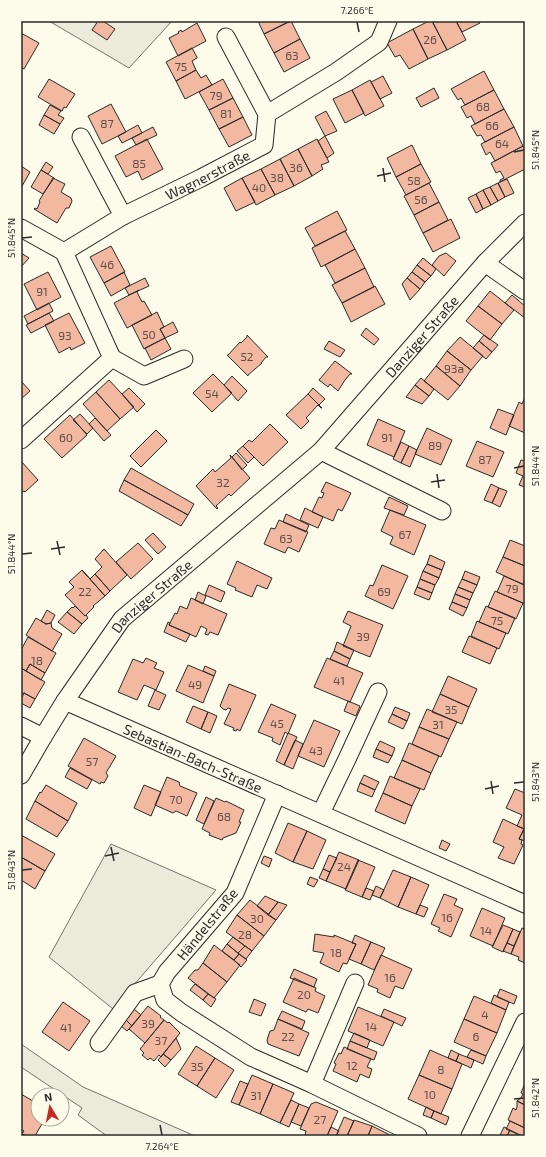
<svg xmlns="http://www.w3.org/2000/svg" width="546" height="1157" font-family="'Exo 2',sans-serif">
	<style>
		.green { fill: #ecebdb; stroke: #74746e }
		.building { fill: #f2b8a0; stroke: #2b2b2b }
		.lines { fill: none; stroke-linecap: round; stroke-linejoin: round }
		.street-casing { stroke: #2b2b2b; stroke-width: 19 }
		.street { stroke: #fdfbea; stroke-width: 17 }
		.ticks { fill: none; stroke: #2b2b2b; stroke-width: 1.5 }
		.labels { text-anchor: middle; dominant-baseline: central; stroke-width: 3; stroke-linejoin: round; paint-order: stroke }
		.number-label { font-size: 12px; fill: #5d4e48 }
		.street-label { font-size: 14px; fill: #2b2b2b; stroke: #fdfbea }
		.neatline { fill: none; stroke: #2b2b2b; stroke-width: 1.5 }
		.ticks-label { font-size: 10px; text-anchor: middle; fill: #2b2b2b }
	</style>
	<rect width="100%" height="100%" fill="#fdfbea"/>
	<path class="green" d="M 49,21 L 172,21 L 129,68 Z
		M 111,844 L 216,890 L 113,1009 L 49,957 Z
		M 21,1044 L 83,1087 L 195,1136 L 107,1136 L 78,1115 L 82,1108 L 21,1067 Z"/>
	<path class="building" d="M 98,21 L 103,21 L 115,29 L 107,40 L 92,30 Z
		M 258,21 L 290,21 L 264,34 Z
		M 291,21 L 300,39 L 274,53 L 264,34 Z
		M 429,21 L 432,21 L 447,50 L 428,59 L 413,29 Z
		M 432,21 L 456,21 L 466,40 L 447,50 Z
		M 456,21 L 479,21 L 480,23 L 462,32 Z
		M 197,23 L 206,41 L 178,56 L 169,38 L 179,33 L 178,32 L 181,30 L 182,32 Z
		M 413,29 L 428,59 L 409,69 L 400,55 L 395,57 L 387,43 Z
		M 21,33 L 39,43 L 24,69 L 21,67 Z
		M 300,39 L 310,58 L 284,72 L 274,53 Z
		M 192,48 L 197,57 L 197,58 L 192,61 L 196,70 L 176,81 L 166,62 Z
		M 196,70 L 201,78 L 206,75 L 212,85 L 185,99 L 176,81 Z
		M 484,71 L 494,90 L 465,105 L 461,98 L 458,100 L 451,89 Z
		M 383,76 L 392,93 L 380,99 L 371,82 Z
		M 49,79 L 75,94 L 66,108 L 64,107 L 62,111 L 38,97 Z
		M 223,79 L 233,98 L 209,110 L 199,92 Z
		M 370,80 L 384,106 L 365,116 L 352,90 Z
		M 434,88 L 439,98 L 421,107 L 416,98 Z
		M 352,90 L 364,113 L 345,123 L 333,99 Z
		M 494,90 L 504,109 L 475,124 L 471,116 L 467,118 L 461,107 Z
		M 233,98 L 243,117 L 219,129 L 209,110 Z
		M 111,104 L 126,132 L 102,144 L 88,116 Z
		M 50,105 L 61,111 L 58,115 L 64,118 L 60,124 L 44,115 Z
		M 504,109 L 514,127 L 485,142 L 481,135 L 477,136 L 471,126 Z
		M 326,111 L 337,131 L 325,136 L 315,117 Z
		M 44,115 L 60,124 L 54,134 L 39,125 Z
		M 243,117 L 252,135 L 229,147 L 219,129 Z
		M 138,125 L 142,133 L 122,143 L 118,136 Z
		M 153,127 L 157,135 L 136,145 L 132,138 Z
		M 514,127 L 523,146 L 495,161 L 490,152 L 486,155 L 481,144 Z
		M 325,136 L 334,153 L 327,158 L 318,141 Z
		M 147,139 L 163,169 L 142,180 L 138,171 L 126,177 L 115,156 Z
		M 317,139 L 329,162 L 321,165 L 323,169 L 312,176 L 298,149 Z
		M 412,145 L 421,164 L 396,177 L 387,158 Z
		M 523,146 L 525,149 L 525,169 L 500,182 L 500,180 L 504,178 L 500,171 L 496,173 L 491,163 Z
		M 298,149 L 312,176 L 294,186 L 280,159 Z
		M 280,159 L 294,186 L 275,195 L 261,169 Z
		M 46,162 L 53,167 L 48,174 L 41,170 Z
		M 421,164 L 431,182 L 406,195 L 396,177 Z
		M 21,166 L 30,172 L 21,188 Z
		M 261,169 L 275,195 L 256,205 L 242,178 Z
		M 41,170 L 54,178 L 43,194 L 31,187 Z
		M 53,178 L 65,184 L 61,192 L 71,198 L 72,201 L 69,208 L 66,208 L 57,223 L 34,209 L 35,208 L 37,209 L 40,202 L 39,201 Z
		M 242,178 L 255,202 L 236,211 L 224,188 Z
		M 507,179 L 514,193 L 505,197 L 498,183 Z
		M 429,183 L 439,202 L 414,215 L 404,196 Z
		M 498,183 L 505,197 L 498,201 L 490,187 Z
		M 490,187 L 498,201 L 491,205 L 483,190 Z
		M 483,190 L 491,205 L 483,209 L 476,194 Z
		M 476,194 L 483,209 L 476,213 L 468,198 Z
		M 439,202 L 448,220 L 423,233 L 414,215 Z
		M 337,211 L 347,230 L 315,246 L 305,228 Z
		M 451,219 L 460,238 L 433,252 L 423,233 Z
		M 345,231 L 355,249 L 321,267 L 312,248 Z
		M 111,246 L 125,272 L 104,283 L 90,257 Z
		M 355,249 L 365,268 L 335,283 L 325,265 Z
		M 21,253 L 29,258 L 21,267 Z
		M 446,253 L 456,261 L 444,276 L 432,265 L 439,256 Z
		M 423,258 L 436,269 L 431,276 L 417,265 Z
		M 417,265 L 431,276 L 425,282 L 412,272 Z
		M 365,268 L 374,287 L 342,303 L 332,285 Z
		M 48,272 L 61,297 L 37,310 L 24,284 Z
		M 124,272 L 130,285 L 111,296 L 104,283 Z
		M 412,272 L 425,282 L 420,289 L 407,278 Z
		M 145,278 L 149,286 L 129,295 L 125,288 Z
		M 407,278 L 420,289 L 410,300 L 402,284 Z
		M 375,286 L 385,304 L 351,322 L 342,303 Z
		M 139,290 L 137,292 L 142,302 L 144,301 L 152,315 L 127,328 L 114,303 Z
		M 490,291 L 514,310 L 502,324 L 478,306 Z
		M 512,295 L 525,306 L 525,318 L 505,303 Z
		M 49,303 L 53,311 L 28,324 L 24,316 Z
		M 478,306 L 502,324 L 490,340 L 466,321 Z
		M 157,312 L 164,327 L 160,329 L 165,338 L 144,349 L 132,325 Z
		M 49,313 L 54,321 L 31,333 L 26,325 Z
		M 69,313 L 85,343 L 71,350 L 70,347 L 59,353 L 45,325 Z
		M 173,322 L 178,332 L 165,338 L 160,329 Z
		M 366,328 L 379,339 L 374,345 L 361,335 Z
		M 247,335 L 268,357 L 266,357 L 261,363 L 262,363 L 248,375 L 248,376 L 227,355 L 228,355 L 240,342 L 241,343 L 247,337 Z
		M 484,335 L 498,345 L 492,352 L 479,341 Z
		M 460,337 L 483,356 L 471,370 L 447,351 Z
		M 165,338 L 171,349 L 151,360 L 145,348 Z
		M 329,341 L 345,350 L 340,357 L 324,349 Z
		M 479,341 L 492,352 L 486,359 L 473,348 Z
		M 447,351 L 471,370 L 460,386 L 436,366 Z
		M 335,361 L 352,374 L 350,374 L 345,380 L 338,391 L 330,384 L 328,387 L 319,380 Z
		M 436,366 L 460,386 L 448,400 L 424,381 Z
		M 213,374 L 232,393 L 212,412 L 193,393 Z
		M 232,376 L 247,391 L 238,401 L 224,385 Z
		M 421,378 L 434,389 L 429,396 L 415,385 Z
		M 109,380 L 134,407 L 120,419 L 96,392 Z
		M 21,381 L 30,391 L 21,399 Z
		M 415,385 L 429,396 L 422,404 L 406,397 Z
		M 129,388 L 145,404 L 137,412 L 122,394 Z
		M 313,388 L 325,399 L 319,405 L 308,394 Z
		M 96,392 L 120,419 L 107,431 L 83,404 Z
		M 308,394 L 322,408 L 321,408 L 318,405 L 306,418 L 309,421 L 301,429 L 286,415 Z
		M 525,397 L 525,433 L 509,426 L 519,402 L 522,404 Z
		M 498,409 L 514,415 L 506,435 L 490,428 Z
		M 80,414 L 93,428 L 87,434 L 73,420 Z
		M 70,415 L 87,435 L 62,458 L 44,439 Z
		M 95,418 L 111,435 L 104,441 L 89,424 Z
		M 378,419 L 405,431 L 394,457 L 367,445 Z
		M 270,424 L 288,442 L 263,466 L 243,446 L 249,440 L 252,442 Z
		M 427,428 L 452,440 L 441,465 L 415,454 Z
		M 156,430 L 167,441 L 141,467 L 130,456 Z
		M 477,441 L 504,452 L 493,477 L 466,466 Z
		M 401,442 L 409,446 L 401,463 L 393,459 Z
		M 243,446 L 254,457 L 248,463 L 237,451 Z
		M 409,446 L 417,450 L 410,467 L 401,463 Z
		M 236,453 L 247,465 L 242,470 L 232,457 Z
		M 230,455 L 250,478 L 231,496 L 229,494 L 216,506 L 218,508 L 217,509 L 196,486 L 213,469 L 215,472 L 231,458 Z
		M 521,460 L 525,461 L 525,487 L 519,485 L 523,476 L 516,473 Z
		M 21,461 L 38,480 L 25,492 L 24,491 L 21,493 Z
		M 131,468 L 194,504 L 188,515 L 124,480 Z
		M 124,480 L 188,515 L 181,526 L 119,491 Z
		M 326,482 L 351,493 L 342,511 L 338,509 L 333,521 L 312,512 L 319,497 L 322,498 L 324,493 L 321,492 Z
		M 491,484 L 499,488 L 492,503 L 484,500 Z
		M 499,488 L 507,491 L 500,507 L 492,503 Z
		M 389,497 L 408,506 L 404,515 L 384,508 Z
		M 305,508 L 323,517 L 318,528 L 300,520 Z
		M 390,510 L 426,525 L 414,555 L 390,544 L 393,537 L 381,531 Z
		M 286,514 L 309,525 L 306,532 L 283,522 Z
		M 279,520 L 308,532 L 299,552 L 288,547 L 285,553 L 264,544 L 271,528 L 275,529 Z
		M 153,533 L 166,547 L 158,554 L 145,540 Z
		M 510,540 L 525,546 L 525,566 L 503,557 Z
		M 138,543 L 153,559 L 131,579 L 116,562 Z
		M 104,549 L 127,575 L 110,591 L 95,574 L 102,567 L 95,559 Z
		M 430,555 L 445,562 L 442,570 L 427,564 Z
		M 503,557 L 525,566 L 524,585 L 496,572 Z
		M 237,561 L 272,578 L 267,589 L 257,585 L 252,597 L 235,590 L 236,588 L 227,584 Z
		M 427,564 L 442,570 L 439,578 L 423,571 Z
		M 382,565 L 408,576 L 393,609 L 365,596 L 370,585 L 373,586 Z
		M 82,570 L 105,596 L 93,606 L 94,607 L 85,616 L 65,595 L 74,587 L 69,582 Z
		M 82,570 L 90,579 L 95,574 L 110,591 L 105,596 Z
		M 423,571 L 439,578 L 435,585 L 420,579 Z
		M 465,571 L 480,577 L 477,585 L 462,579 Z
		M 504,576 L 525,585 L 525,604 L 497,592 Z
		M 420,579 L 435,585 L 432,593 L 417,587 Z
		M 462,579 L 477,585 L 473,593 L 458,587 Z
		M 209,585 L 225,592 L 221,602 L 205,595 Z
		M 417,587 L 432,593 L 429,600 L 414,594 Z
		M 458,587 L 473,593 L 470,600 L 455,594 Z
		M 495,591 L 523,603 L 516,619 L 488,607 Z
		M 198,592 L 206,596 L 203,604 L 195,600 Z
		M 455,594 L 470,600 L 467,608 L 452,602 Z
		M 191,598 L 227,614 L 218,635 L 210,632 L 208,635 L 205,634 L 207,629 L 201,626 L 196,637 L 169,625 L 175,613 L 177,614 L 180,606 L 187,609 Z
		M 452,602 L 467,608 L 463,616 L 449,609 Z
		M 75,606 L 85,616 L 86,615 L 88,618 L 82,624 L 67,612 L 72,607 L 73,608 Z
		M 486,606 L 515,618 L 508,634 L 479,622 Z
		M 47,610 L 55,615 L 51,623 L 46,624 L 41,621 Z
		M 348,611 L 383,625 L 370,657 L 343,646 L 351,626 L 343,622 Z
		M 67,612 L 82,624 L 74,634 L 58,622 Z
		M 36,618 L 46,624 L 51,623 L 52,628 L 62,634 L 52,651 L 26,635 Z
		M 477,621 L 506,633 L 499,649 L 471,636 Z
		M 168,622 L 170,623 L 169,625 L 190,634 L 186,642 L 164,632 Z
		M 469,636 L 497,648 L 490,664 L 462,652 Z
		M 28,637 L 56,653 L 45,673 L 30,664 L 26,671 L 21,668 L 21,655 L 22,652 L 21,650 Z
		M 337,642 L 354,650 L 350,659 L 334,651 Z
		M 334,651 L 350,659 L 347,666 L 330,659 Z
		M 146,658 L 157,663 L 154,668 L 164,672 L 156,690 L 144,685 L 137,700 L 118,692 L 133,659 L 143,663 Z
		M 327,658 L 363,673 L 350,702 L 314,687 Z
		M 30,664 L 45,673 L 41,680 L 26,671 Z
		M 188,665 L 214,676 L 203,703 L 176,691 Z
		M 205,666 L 216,671 L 214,676 L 203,671 Z
		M 21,668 L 45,682 L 35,699 L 24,693 L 21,694 Z
		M 448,676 L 477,689 L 469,707 L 440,694 Z
		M 229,684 L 256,695 L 240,731 L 237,729 L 236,731 L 233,730 L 234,728 L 224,724 L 231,709 L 228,708 L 226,710 L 223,709 L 220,706 Z
		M 155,690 L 166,695 L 159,710 L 148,706 Z
		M 24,693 L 35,699 L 30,708 L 21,703 L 21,699 Z
		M 440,694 L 469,707 L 462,724 L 432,712 Z
		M 348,701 L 360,706 L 356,716 L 344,711 Z
		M 271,704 L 296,715 L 288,734 L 285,732 L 280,745 L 272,741 L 273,738 L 258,732 Z
		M 193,706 L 208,712 L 201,729 L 186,722 Z
		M 395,707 L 410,713 L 407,721 L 392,714 Z
		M 427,709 L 457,722 L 449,739 L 419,727 Z
		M 208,712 L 217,716 L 210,733 L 201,729 Z
		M 392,714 L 407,721 L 403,729 L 388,722 Z
		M 314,720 L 340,731 L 324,767 L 298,756 Z
		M 419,727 L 449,739 L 441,757 L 412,744 Z
		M 288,733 L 297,737 L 284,765 L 276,761 Z
		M 84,738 L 116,756 L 106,773 L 108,776 L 104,783 L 101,782 L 100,784 L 68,766 Z
		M 295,740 L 303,744 L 293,769 L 284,765 Z
		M 380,741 L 395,748 L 392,756 L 376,749 Z
		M 409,743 L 439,756 L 431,773 L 402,760 Z
		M 376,749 L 392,756 L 388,763 L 373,757 Z
		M 402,760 L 431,773 L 424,790 L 394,778 Z
		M 70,768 L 92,780 L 87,789 L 65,777 Z
		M 364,775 L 379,782 L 375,790 L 360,783 Z
		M 390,776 L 420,789 L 412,806 L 383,793 Z
		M 167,777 L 179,782 L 180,786 L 197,793 L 187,816 L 176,811 L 173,813 L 155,805 Z
		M 360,783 L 375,790 L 372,797 L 357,791 Z
		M 46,785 L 77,803 L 68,821 L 35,801 L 40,792 L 41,793 Z
		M 144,785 L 161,792 L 151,816 L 134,808 Z
		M 515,789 L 525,793 L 525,829 L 517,826 L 522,815 L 506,808 Z
		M 383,793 L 412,806 L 405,824 L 375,811 Z
		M 206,797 L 214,801 L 204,824 L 196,820 Z
		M 216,798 L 225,802 L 226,801 L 244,810 L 239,822 L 241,822 L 236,833 L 223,838 L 222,840 L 209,835 L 210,833 L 202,829 Z
		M 35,801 L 68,821 L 57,837 L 26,819 Z
		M 503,819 L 524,829 L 519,839 L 522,840 L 521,844 L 523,845 L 514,864 L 498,858 L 504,847 L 493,842 Z
		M 288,823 L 307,831 L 293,862 L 275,853 Z
		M 524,829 L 525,829 L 525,841 L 519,839 Z
		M 307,831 L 326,840 L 313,869 L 293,862 Z
		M 21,835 L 55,854 L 45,871 L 21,857 Z
		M 442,840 L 450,844 L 446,851 L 439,848 Z
		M 339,852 L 359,860 L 346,889 L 326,881 Z
		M 329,855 L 337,858 L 330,872 L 323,869 Z
		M 264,856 L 272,859 L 269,867 L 261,863 Z
		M 21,857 L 45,871 L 35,889 L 21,880 Z
		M 358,860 L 375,867 L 362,897 L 345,890 Z
		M 323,869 L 330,872 L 326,881 L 319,878 Z
		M 393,870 L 411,877 L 398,907 L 380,898 Z
		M 310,877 L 318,880 L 314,887 L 307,884 Z
		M 411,877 L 429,885 L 416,914 L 398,907 Z
		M 376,886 L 384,890 L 380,898 L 372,895 Z
		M 366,888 L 374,891 L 370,900 L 362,897 Z
		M 444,894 L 457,899 L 454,905 L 463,909 L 451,937 L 438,931 L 440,928 L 431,924 Z
		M 265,896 L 278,902 L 268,915 L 257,906 Z
		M 250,900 L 276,920 L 264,936 L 237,915 Z
		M 278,902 L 287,905 L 276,920 L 268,915 Z
		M 420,905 L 428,908 L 424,917 L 416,914 Z
		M 482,908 L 505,918 L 493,946 L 470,936 Z
		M 237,915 L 264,936 L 252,951 L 226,932 Z
		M 503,925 L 513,929 L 503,952 L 492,947 Z
		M 522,928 L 525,929 L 525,963 L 518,960 L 519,957 L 511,954 Z
		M 513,929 L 520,932 L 514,946 L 507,943 Z
		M 315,934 L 334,937 L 334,935 L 356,944 L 347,964 L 343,963 L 339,972 L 320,963 L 324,953 L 313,951 Z
		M 355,935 L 371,942 L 361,964 L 349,959 L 356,944 L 352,943 Z
		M 233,937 L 245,946 L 238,953 L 227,944 Z
		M 371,942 L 385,948 L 374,970 L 361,964 Z
		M 507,943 L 514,946 L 511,954 L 503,951 Z
		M 227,944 L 239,954 L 234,960 L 222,951 Z
		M 214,945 L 240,965 L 227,982 L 203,963 Z
		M 245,946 L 252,951 L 246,959 L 238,953 Z
		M 239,954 L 247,960 L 241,967 L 234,960 Z
		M 381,955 L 412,969 L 403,989 L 395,986 L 390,998 L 377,992 L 378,989 L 368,985 Z
		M 203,963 L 227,982 L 214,998 L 188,978 L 195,970 L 198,970 Z
		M 294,969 L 317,979 L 314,987 L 290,978 Z
		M 294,978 L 316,988 L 315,991 L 325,996 L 318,1013 L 308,1009 L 306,1012 L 283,1002 Z
		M 195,984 L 208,994 L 203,1000 L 190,990 Z
		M 500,989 L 517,996 L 514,1004 L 497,997 Z
		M 208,994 L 216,999 L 211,1007 L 203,1000 Z
		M 494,995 L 509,1002 L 506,1010 L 491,1003 Z
		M 474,996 L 506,1010 L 497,1033 L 464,1019 Z
		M 254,999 L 266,1004 L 261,1016 L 249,1012 Z
		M 63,1002 L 90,1021 L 69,1051 L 42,1032 Z
		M 148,1006 L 161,1016 L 160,1017 L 164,1020 L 145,1043 L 129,1029 Z
		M 358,1007 L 394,1022 L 383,1046 L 348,1031 Z
		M 134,1009 L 141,1015 L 132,1026 L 126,1020 Z
		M 384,1009 L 406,1018 L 402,1026 L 381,1016 Z
		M 282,1011 L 305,1021 L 302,1029 L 278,1019 Z
		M 278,1019 L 309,1033 L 299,1056 L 268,1044 L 267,1040 L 270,1031 L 274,1030 Z
		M 464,1019 L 497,1033 L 486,1056 L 454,1042 Z
		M 126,1020 L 132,1026 L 127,1031 L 121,1026 Z
		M 164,1020 L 168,1023 L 169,1022 L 180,1033 L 161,1057 L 159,1055 L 154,1061 L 150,1058 L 148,1060 L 142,1055 L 144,1053 L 140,1049 Z
		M 354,1033 L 370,1040 L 367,1048 L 350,1041 Z
		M 176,1038 L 181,1049 L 171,1060 L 163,1054 Z
		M 350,1041 L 377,1052 L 374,1060 L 347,1049 Z
		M 196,1046 L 215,1058 L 197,1086 L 178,1074 Z
		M 344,1047 L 371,1059 L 367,1067 L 372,1069 L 369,1078 L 360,1074 L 357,1082 L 333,1071 L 336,1064 L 334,1063 L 339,1053 L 341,1054 Z
		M 430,1050 L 462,1064 L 452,1089 L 419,1075 Z
		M 451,1050 L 459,1054 L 456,1061 L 448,1058 Z
		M 471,1050 L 486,1056 L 483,1064 L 467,1057 Z
		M 163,1054 L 171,1060 L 165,1067 L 158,1060 Z
		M 459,1054 L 474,1060 L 471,1068 L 456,1061 Z
		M 215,1058 L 234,1070 L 216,1098 L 197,1086 Z
		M 252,1075 L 273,1084 L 260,1114 L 239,1105 Z
		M 419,1075 L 452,1089 L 441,1114 L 408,1099 Z
		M 240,1081 L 248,1084 L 239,1105 L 231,1102 Z
		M 525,1083 L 525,1105 L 517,1101 L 521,1098 L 523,1094 L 521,1093 Z
		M 273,1084 L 294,1093 L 280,1123 L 260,1114 Z
		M 21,1094 L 38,1104 L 38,1119 L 52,1119 L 49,1125 L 43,1122 L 35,1136 L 27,1136 L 22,1134 L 24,1131 L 21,1129 Z
		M 291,1100 L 299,1104 L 289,1127 L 280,1123 Z
		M 517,1101 L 525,1105 L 525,1128 L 508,1120 L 513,1108 L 516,1110 L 517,1107 Z
		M 316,1102 L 338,1111 L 327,1136 L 307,1136 L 305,1135 L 306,1131 L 300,1129 L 311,1104 Z
		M 299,1104 L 309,1108 L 301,1126 L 291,1122 Z
		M 426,1107 L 434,1111 L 431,1118 L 423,1115 Z
		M 434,1111 L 449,1117 L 446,1125 L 431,1118 Z
		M 344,1117 L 354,1121 L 347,1136 L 336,1136 Z
		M 354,1120 L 372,1126 L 368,1136 L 347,1136 Z
		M 510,1121 L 525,1128 L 525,1136 L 522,1136 L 506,1129 Z
		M 372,1126 L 390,1135 L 390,1136 L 368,1136 Z
		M 331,1127 L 339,1131 L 336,1136 L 327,1136 Z
		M 504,1127 L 510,1130 L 507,1136 L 500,1135 Z
		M 510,1130 L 522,1136 L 507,1136 Z"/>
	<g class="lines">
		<g class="street-casing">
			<g id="street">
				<path d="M 226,37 L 267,114"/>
				<path d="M 81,137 L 123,216"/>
				<path d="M 21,228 L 64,252"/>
				<path d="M 485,263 L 525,291"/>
				<path d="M 112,358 L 144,376 L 184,359"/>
				<path id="s1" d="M 21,440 L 112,358 L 64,252 L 123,216 L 201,178 L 264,145 L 267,114 L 336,72 L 379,42 L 388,21"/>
				<path d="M 321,451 L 442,511"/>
				<path id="s2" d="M 65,701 L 525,904"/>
				<path d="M 21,726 L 43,737"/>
				<path id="s3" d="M 21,775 L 43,737 L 65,701 L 122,619 L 321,451 L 485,263 L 525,223"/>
				<path d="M 277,794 L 235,893 L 167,972 L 160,984 L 165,1000 L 182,1013 L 251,1057 L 312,1084 L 418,1136"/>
				<path d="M 321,813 L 348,757 L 378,692"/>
				<path d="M 99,1043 L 135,993 L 160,984"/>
				<path d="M 312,1084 L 355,983"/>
				<path d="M 470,1136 L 525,1022"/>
			</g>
		</g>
		<use href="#street" class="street"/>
	</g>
	<path class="ticks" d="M 357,22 L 359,32M 514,152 L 524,150M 383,168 L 385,182M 377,176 L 391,173M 22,238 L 32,237M 514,468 L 524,466M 437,474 L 439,488M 431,482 L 445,480M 57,541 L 60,555M 51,549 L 65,547M 22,554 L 32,553M 491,781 L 493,794M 514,783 L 524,782M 485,789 L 499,786M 111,847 L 114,861M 105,856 L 119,853M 22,870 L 32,869M 514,1099 L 524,1098M 160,1125 L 162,1135"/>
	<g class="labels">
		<g class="number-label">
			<text x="430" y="39">26</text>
			<text x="292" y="55">63</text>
			<text x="181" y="66">75</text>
			<text x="216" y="95">79</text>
			<text x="483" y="106">68</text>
			<text x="226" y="113">81</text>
			<text x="107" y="123">87</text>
			<text x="492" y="125">66</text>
			<text x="502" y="143">64</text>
			<text x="139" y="163">85</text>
			<text x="296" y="167">36</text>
			<text x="277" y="177">38</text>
			<text x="414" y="180">58</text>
			<text x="259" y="187">40</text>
			<text x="421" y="199">56</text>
			<text x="107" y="264">46</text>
			<text x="42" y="291">91</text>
			<text x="149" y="334">50</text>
			<text x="65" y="335">93</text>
			<text x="247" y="356">52</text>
			<text x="454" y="368">93a</text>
			<text x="212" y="393">54</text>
			<text x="66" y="437">60</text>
			<text x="387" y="437">91</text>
			<text x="435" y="445">89</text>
			<text x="485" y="459">87</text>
			<text x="223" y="482">32</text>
			<text x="405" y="534">67</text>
			<text x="286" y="538">63</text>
			<text x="512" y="588">79</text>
			<text x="85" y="591">22</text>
			<text x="384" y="591">69</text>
			<text x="497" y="620">75</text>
			<text x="363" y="636">39</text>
			<text x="37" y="660">18</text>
			<text x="339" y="680">41</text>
			<text x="195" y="684">49</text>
			<text x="451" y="709">35</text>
			<text x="277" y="723">45</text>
			<text x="438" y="724">31</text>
			<text x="316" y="750">43</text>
			<text x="92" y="761">57</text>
			<text x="176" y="799">70</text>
			<text x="224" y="816">68</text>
			<text x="344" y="866">24</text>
			<text x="447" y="917">16</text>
			<text x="257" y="918">30</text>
			<text x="486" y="930">14</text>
			<text x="245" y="934">28</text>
			<text x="336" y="952">18</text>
			<text x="390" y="977">16</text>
			<text x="304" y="994">20</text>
			<text x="485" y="1014">4</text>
			<text x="148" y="1023">39</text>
			<text x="371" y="1026">14</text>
			<text x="66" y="1027">41</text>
			<text x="288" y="1036">22</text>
			<text x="476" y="1036">6</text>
			<text x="161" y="1040">37</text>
			<text x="352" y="1065">12</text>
			<text x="197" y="1066">35</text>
			<text x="441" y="1069">8</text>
			<text x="430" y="1094">10</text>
			<text x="256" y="1095">31</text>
			<text x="320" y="1119">27</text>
		</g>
		<g class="street-label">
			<text stroke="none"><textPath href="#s1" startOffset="402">Wagnerstraße</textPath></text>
			<text stroke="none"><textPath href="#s3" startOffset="599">Danziger Straße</textPath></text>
			<text stroke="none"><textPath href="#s3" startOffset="223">Danziger Straße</textPath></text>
			<text stroke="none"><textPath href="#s2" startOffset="140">Sebastian-Bach-Straße</textPath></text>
			<text transform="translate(207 924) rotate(-51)">Händelstraße</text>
		</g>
	</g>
	<rect width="546" height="1157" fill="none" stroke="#fdfbea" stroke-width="44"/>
	<g transform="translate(50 1107) rotate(350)"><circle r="19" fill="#fdfbea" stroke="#a9a89e"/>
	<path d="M0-3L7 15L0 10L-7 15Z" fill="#c62828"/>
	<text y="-6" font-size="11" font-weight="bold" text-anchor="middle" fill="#2b2b2b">N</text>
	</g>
	<rect x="22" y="22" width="502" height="1113" class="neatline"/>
	<g class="ticks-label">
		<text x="357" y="14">7.266°E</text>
		<text transform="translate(535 150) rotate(-90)" y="4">51.845°N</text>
		<text transform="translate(11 238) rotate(-90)" y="4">51.845°N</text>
		<text transform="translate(535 466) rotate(-90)" y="4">51.844°N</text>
		<text transform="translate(11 554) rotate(-90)" y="4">51.844°N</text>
		<text transform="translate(535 782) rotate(-90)" y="4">51.843°N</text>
		<text transform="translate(11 870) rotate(-90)" y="4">51.843°N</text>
		<text transform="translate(535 1098) rotate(-90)" y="4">51.842°N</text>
		<text x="162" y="1150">7.264°E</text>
	</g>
</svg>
